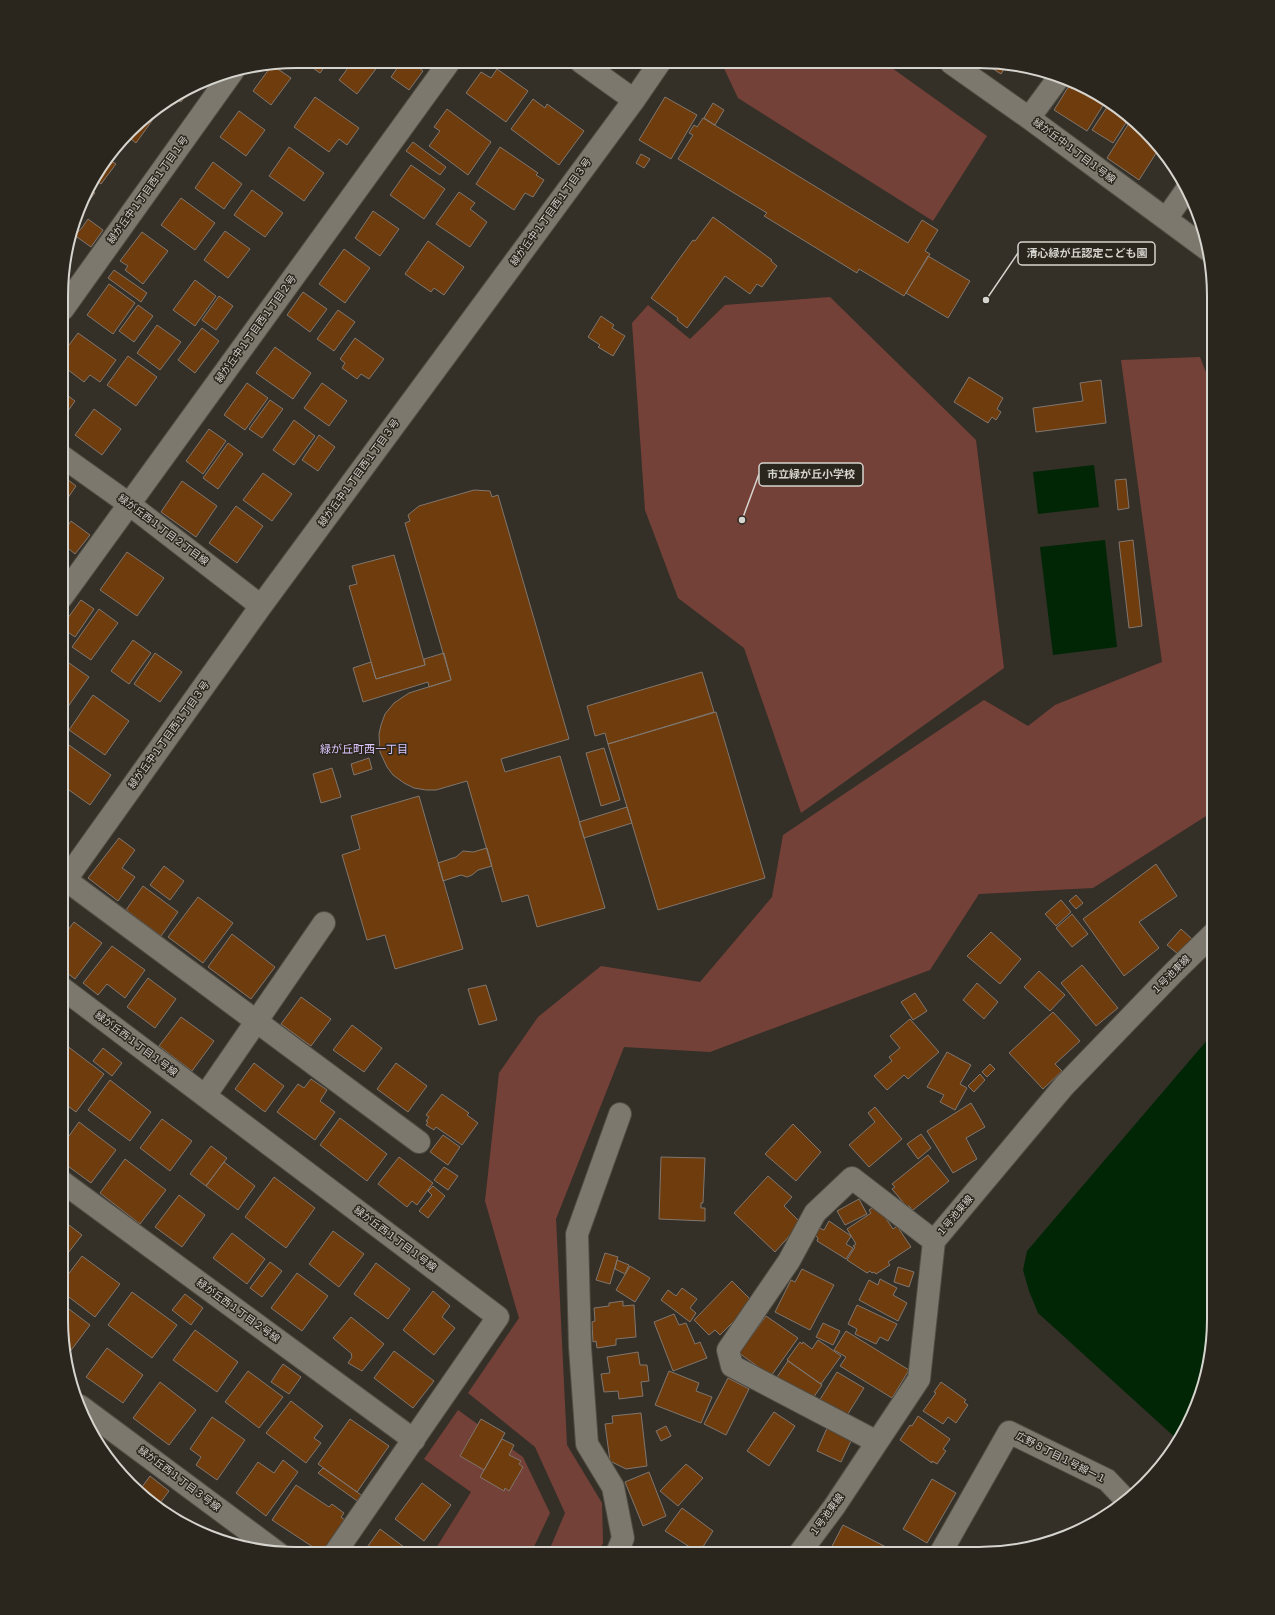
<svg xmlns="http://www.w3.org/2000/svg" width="1275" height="1615" font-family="'Fira Sans','Noto Sans JP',sans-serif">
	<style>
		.green { fill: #744139 }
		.water { fill: #012605 }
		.building { fill: #6e3c0d; stroke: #80766e }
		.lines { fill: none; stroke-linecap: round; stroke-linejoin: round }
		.street-casing { stroke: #504d45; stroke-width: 24 }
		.street { stroke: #7c786d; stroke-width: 22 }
		.labels { text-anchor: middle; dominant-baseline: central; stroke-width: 3; stroke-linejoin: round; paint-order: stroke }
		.street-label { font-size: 10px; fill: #d6d4ce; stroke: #2a261d }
		.neighbourhood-label { font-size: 11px; fill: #dcc7ff; stroke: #2a261d }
		.rim { fill: none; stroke: #d6d4ce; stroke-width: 2 }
		.leader { fill: none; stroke: #d6d4ce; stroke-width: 1.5 }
		.callout-dot { fill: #d6d4ce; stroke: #2a261d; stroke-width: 1.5 }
		.callout { fill: #2a261d; stroke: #d6d4ce; stroke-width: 1.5 }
		.callout-label { font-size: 11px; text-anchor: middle; font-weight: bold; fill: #d6d4ce }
	</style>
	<rect width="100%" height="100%" fill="#343027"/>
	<path class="green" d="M 721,62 L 885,63 L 987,136 L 933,221 L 738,98 Z
		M 830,297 L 976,440 L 1004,668 L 801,813 L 744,648 L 678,598 L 645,510 L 632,323 L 648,305 L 690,339 L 725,305 Z
		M 1200,357 L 1214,393 L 1214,811 L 1093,888 L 979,894 L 930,970 L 710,1052 L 624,1047 L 556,1219 L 567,1445 L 602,1503 L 603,1543 L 598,1553 L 548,1553 L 565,1513 L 535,1447 L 468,1393 L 519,1318 L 485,1201 L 499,1073 L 538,1017 L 601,966 L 700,982 L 772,897 L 783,835 L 984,700 L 1028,726 L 1055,705 L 1162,662 L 1121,360 Z
		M 458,1410 L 523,1457 L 550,1513 L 531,1553 L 433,1553 L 471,1492 L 424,1459 Z"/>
	<path class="water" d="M 1094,465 L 1099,507 L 1038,514 L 1033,472 Z
		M 1105,540 L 1117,647 L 1053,655 L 1040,547 Z
		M 1214,1032 L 1214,1334 L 1206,1380 L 1182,1437 L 1179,1441 L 1038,1313 L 1029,1291 L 1023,1270 L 1027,1251 Z"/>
	<path class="building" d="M 303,61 L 329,61 L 320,73 Z
		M 353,61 L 381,62 L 357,94 L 339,80 Z
		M 402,61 L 410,61 L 423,71 L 409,90 L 391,77 Z
		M 984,63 L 1008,63 L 1001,74 Z
		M 272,65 L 291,78 L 271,105 L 253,91 Z
		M 497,69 L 528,91 L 506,122 L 466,93 L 481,72 L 491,78 Z
		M 1072,81 L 1107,99 L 1087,131 L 1054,110 Z
		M 189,91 L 181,102 L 176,99 Z
		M 315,97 L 359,128 L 347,145 L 339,139 L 329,152 L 294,127 Z
		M 665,97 L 697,115 L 671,159 L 639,140 Z
		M 533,99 L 545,108 L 547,104 L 584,131 L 559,165 L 511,129 Z
		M 1111,101 L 1129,118 L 1113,143 L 1092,130 Z
		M 713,103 L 724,110 L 715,125 L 704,118 Z
		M 447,109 L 491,142 L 468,175 L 429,146 L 440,131 L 434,127 Z
		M 239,111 L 265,130 L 246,156 L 220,137 Z
		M 149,115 L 154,118 L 136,143 L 127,136 L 141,119 Z
		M 703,118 L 908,243 L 922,220 L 938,230 L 925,251 L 930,254 L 904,296 L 859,269 L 857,273 L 764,216 L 767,213 L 678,159 L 693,135 L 689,133 L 694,125 L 697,127 Z
		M 1131,120 L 1156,141 L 1160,147 L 1139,180 L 1107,158 Z
		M 413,142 L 446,167 L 440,175 L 406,151 Z
		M 289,147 L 324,173 L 304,201 L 269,176 Z
		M 500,147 L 538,173 L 536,175 L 544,180 L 533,197 L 525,193 L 514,210 L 476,184 Z
		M 641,154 L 650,159 L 644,168 L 636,163 Z
		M 108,159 L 116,164 L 101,184 L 93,178 Z
		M 213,162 L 242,184 L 224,209 L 195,188 Z
		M 411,165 L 445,189 L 424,219 L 390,195 Z
		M 89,188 L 95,193 L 87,203 L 85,201 Z
		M 252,190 L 283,213 L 265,237 L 234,215 Z
		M 459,192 L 475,203 L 470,209 L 487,222 L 470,247 L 436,224 Z
		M 181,198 L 215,223 L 195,250 L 161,225 Z
		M 373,211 L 399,229 L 380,256 L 355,238 Z
		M 713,217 L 772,260 L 771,261 L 777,266 L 762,287 L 757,284 L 750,294 L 725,276 L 687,328 L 677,320 L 678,318 L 651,298 L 693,240 L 695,241 Z
		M 88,219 L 103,230 L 91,247 L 74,235 L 81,229 Z
		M 225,231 L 250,249 L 228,278 L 204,260 Z
		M 142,232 L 168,251 L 143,284 L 125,270 L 128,266 L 120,261 Z
		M 428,241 L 464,267 L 444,295 L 434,288 L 431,292 L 405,274 Z
		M 344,249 L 370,268 L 345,303 L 319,284 Z
		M 928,256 L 970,281 L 948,318 L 906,293 Z
		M 114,270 L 147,293 L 141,302 L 108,278 Z
		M 195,280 L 216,296 L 195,326 L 173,310 Z
		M 109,284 L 135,303 L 113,334 L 87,315 Z
		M 303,292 L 327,309 L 310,332 L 287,315 Z
		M 219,296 L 233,306 L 216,330 L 202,320 Z
		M 138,305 L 153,316 L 134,342 L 119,331 Z
		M 338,310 L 355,322 L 334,351 L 317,339 Z
		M 601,316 L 614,325 L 612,328 L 625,336 L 613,356 L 598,347 L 600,345 L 588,337 Z
		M 157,325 L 181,342 L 160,370 L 137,353 Z
		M 202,328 L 219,341 L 195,373 L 178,360 Z
		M 78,333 L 116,360 L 100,382 L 90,375 L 84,382 L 63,366 L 63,353 Z
		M 355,338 L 384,359 L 369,379 L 361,374 L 357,379 L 342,368 L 345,363 L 340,359 Z
		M 275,347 L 311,373 L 293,399 L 256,373 Z
		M 128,356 L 157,377 L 136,406 L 107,385 Z
		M 969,377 L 1003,398 L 997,409 L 1001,412 L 996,420 L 992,417 L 988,423 L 954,402 Z
		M 1101,380 L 1106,423 L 1036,432 L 1033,408 L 1083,401 L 1080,383 Z
		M 247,383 L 268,398 L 245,430 L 224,415 Z
		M 322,383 L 347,401 L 329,426 L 304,408 Z
		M 63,392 L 75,401 L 63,418 Z
		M 270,400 L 283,409 L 262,438 L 249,429 Z
		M 94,409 L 121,429 L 102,455 L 75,435 Z
		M 294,420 L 315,436 L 294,465 L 273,450 Z
		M 209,429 L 226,441 L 203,474 L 186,461 Z
		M 319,435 L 335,447 L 318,471 L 302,460 Z
		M 228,443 L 243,454 L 218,489 L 203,478 Z
		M 263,473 L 292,494 L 272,521 L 243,500 Z
		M 63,476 L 76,486 L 63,505 Z
		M 1126,479 L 1129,508 L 1118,510 L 1115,480 Z
		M 182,481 L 217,506 L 196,537 L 161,512 Z
		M 474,490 L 490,491 L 492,497 L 498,495 L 569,739 L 501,759 L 505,772 L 560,756 L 605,908 L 537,927 L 528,895 L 502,902 L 467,781 L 436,790 L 426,790 L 414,788 L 404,783 L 393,775 L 387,767 L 380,752 L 379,734 L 381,725 L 385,714 L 394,703 L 409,693 L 451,680 L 405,523 L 410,521 L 408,515 L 419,506 Z
		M 236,506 L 263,526 L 237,563 L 209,543 Z
		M 71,521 L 90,535 L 75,554 L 63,544 L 63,533 Z
		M 1133,540 L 1142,626 L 1129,628 L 1119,542 Z
		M 127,552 L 164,578 L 137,616 L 100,590 Z
		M 394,555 L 425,665 L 376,679 L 349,586 L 357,584 L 352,566 Z
		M 81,600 L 94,609 L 75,637 L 62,628 L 62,626 Z
		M 99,609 L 118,623 L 91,660 L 72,647 Z
		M 133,640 L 151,653 L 129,684 L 111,671 Z
		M 155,653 L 182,672 L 160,702 L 134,684 Z
		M 444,653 L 451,680 L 429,687 L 428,682 L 363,702 L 353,668 L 371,662 L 376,679 L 425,665 L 424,659 Z
		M 62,658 L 89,677 L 67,708 L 62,704 Z
		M 702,672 L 714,712 L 608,744 L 605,733 L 595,736 L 587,706 Z
		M 93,695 L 129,721 L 105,755 L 69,730 Z
		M 716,712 L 765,878 L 658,910 L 608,744 Z
		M 66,743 L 111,775 L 90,805 L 62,785 L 62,749 Z
		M 604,748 L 620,800 L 601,806 L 586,753 Z
		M 369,758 L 372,769 L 354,775 L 351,764 Z
		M 332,768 L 341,797 L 321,803 L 313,774 Z
		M 419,796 L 463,949 L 395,969 L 385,935 L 367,940 L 342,855 L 360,849 L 351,816 Z
		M 627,807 L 632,823 L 584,838 L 579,822 Z
		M 62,813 L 66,816 L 62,823 Z
		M 119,838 L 135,850 L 122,868 L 135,877 L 118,901 L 88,878 Z
		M 487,848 L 492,866 L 478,870 L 472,875 L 467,877 L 461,875 L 443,881 L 438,863 L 456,857 L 463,851 L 473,852 Z
		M 1156,864 L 1177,896 L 1139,922 L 1159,948 L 1124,976 L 1083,919 Z
		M 164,866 L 184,881 L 170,900 L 150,885 Z
		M 143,886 L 178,912 L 161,936 L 126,910 Z
		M 1076,895 L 1083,903 L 1076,909 L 1069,901 Z
		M 198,897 L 233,923 L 203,963 L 168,937 Z
		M 1061,900 L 1071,912 L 1056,926 L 1045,914 Z
		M 1072,914 L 1088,934 L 1072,947 L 1056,928 Z
		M 74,922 L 102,943 L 75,979 L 62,969 L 62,938 Z
		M 1181,929 L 1192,939 L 1178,954 L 1167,945 Z
		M 991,932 L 1021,959 L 1000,984 L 967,956 Z
		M 232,934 L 275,967 L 251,999 L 208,967 Z
		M 112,946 L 145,970 L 125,998 L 107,984 L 98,995 L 83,983 Z
		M 1082,965 L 1118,1008 L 1096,1026 L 1061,983 Z
		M 1039,971 L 1065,995 L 1050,1011 L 1024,987 Z
		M 148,978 L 176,999 L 155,1028 L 127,1007 Z
		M 977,983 L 998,1002 L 984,1019 L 963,1000 Z
		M 486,985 L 497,1020 L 479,1025 L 468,989 Z
		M 915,993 L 927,1011 L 913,1020 L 901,1002 Z
		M 301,997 L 331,1019 L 311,1046 L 281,1024 Z
		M 1053,1012 L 1080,1041 L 1055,1064 L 1062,1071 L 1043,1089 L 1009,1053 Z
		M 181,1017 L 214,1041 L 192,1071 L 159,1046 Z
		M 910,1019 L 939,1052 L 908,1079 L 904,1075 L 887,1090 L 874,1076 L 892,1061 L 889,1057 L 900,1048 L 890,1036 Z
		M 352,1025 L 382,1048 L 364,1072 L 333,1050 Z
		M 62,1042 L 104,1074 L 76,1112 L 61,1101 Z
		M 103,1048 L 122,1063 L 112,1076 L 93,1061 Z
		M 947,1052 L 971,1065 L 960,1084 L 967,1088 L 955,1110 L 940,1102 L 944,1095 L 927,1087 Z
		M 254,1063 L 284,1086 L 265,1112 L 235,1089 Z
		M 396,1063 L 427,1086 L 408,1112 L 377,1089 Z
		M 990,1064 L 995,1069 L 987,1077 L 982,1072 Z
		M 980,1074 L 985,1080 L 974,1092 L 968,1086 Z
		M 311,1079 L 327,1090 L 320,1101 L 335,1112 L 315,1140 L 277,1112 L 298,1084 L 304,1088 Z
		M 110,1080 L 151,1112 L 130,1141 L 88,1110 Z
		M 442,1094 L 469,1113 L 467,1115 L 478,1123 L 462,1145 L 436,1127 L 434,1130 L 426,1125 L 428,1122 L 426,1121 L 429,1117 L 426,1115 Z
		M 971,1103 L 985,1127 L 966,1138 L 977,1159 L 953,1173 L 927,1131 Z
		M 875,1107 L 902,1139 L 869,1167 L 849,1145 L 875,1122 L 868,1113 Z
		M 61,1116 L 68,1121 L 61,1130 Z
		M 340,1118 L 387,1154 L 367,1181 L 320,1145 Z
		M 162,1119 L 192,1141 L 170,1171 L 140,1148 Z
		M 79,1122 L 116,1150 L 91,1183 L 61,1161 L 61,1147 Z
		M 793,1124 L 821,1152 L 796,1181 L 765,1154 Z
		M 921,1134 L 931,1148 L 918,1159 L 907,1144 Z
		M 443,1135 L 460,1147 L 448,1165 L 430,1152 Z
		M 211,1146 L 227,1158 L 206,1186 L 190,1174 Z
		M 928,1155 L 949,1181 L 913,1210 L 909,1206 L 907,1207 L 892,1189 L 895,1187 L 892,1184 Z
		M 399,1157 L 433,1183 L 417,1205 L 412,1201 L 407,1207 L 378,1184 Z
		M 661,1157 L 705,1158 L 703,1203 L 701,1203 L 701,1208 L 705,1208 L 705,1221 L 659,1219 Z
		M 125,1159 L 166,1190 L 140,1224 L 100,1193 Z
		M 224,1162 L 255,1186 L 238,1210 L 206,1186 Z
		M 444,1167 L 458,1176 L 448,1190 L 434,1180 Z
		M 768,1176 L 792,1197 L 784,1206 L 801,1223 L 775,1252 L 734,1213 Z
		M 274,1177 L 315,1208 L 286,1248 L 245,1217 Z
		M 433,1186 L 445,1196 L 428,1218 L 419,1211 L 432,1195 L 428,1191 Z
		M 179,1195 L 205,1215 L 182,1247 L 155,1227 Z
		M 859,1199 L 867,1214 L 845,1225 L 837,1211 Z
		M 877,1205 L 893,1229 L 897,1226 L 911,1247 L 888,1262 L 890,1265 L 876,1274 L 874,1272 L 872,1273 L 870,1271 L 867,1273 L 847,1260 L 855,1247 L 853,1246 L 856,1244 L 847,1229 L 871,1213 L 869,1210 Z
		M 61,1219 L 82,1235 L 61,1262 Z
		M 829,1221 L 851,1236 L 846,1244 L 853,1248 L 846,1259 L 817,1241 L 818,1238 L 815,1235 L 819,1228 L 824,1230 Z
		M 333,1231 L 364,1254 L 339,1287 L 309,1264 Z
		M 232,1233 L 265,1259 L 247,1284 L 213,1258 Z
		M 605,1253 L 618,1257 L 610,1284 L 596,1280 Z
		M 82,1256 L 120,1284 L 95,1317 L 61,1291 L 61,1284 Z
		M 617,1260 L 629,1265 L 625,1274 L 615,1269 Z
		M 270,1262 L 282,1271 L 262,1297 L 250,1288 Z
		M 376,1263 L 410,1289 L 388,1319 L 354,1294 Z
		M 630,1266 L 650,1278 L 635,1302 L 616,1290 Z
		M 898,1267 L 914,1272 L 909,1287 L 894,1282 Z
		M 802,1269 L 834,1285 L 810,1330 L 775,1312 L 791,1280 L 795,1282 Z
		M 297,1273 L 328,1296 L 302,1331 L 271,1308 Z
		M 880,1279 L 897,1288 L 893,1295 L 907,1303 L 898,1321 L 859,1300 L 869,1280 L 878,1285 Z
		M 732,1281 L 753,1302 L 720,1335 L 715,1330 L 709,1335 L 694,1320 Z
		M 682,1288 L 697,1299 L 690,1308 L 696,1313 L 690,1322 L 661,1300 L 668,1290 L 676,1296 Z
		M 433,1291 L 450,1306 L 442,1317 L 455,1328 L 434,1355 L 403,1330 Z
		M 132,1292 L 177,1325 L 152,1358 L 108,1325 Z
		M 185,1294 L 203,1308 L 191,1325 L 172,1310 Z
		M 623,1301 L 623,1306 L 634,1305 L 636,1337 L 616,1339 L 616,1345 L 597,1348 L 596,1341 L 593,1342 L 592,1322 L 595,1321 L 594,1308 L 609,1306 L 609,1303 Z
		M 61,1303 L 90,1325 L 66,1357 L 61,1319 Z
		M 857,1305 L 897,1324 L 888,1341 L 880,1337 L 876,1344 L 855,1334 L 857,1329 L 848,1324 Z
		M 674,1314 L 679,1325 L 686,1323 L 695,1344 L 700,1342 L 707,1358 L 673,1371 L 654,1322 Z
		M 766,1316 L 798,1338 L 771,1376 L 739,1353 Z
		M 351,1317 L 384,1344 L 362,1371 L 348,1363 L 352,1357 L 351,1355 L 352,1354 L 333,1338 Z
		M 823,1323 L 840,1331 L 833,1345 L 816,1337 Z
		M 195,1330 L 238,1362 L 217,1392 L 173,1360 Z
		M 846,1331 L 909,1370 L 892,1398 L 840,1366 L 846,1357 L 834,1350 Z
		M 818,1340 L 841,1356 L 821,1384 L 787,1360 L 800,1342 L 802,1344 L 803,1342 L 812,1349 Z
		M 107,1348 L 143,1375 L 123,1403 L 86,1377 Z
		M 394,1351 L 434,1381 L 413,1408 L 374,1378 Z
		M 638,1352 L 640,1365 L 647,1365 L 649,1381 L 641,1382 L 643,1396 L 619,1399 L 618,1391 L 604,1392 L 601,1374 L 610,1373 L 607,1357 Z
		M 788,1361 L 822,1385 L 809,1404 L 801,1394 L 777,1377 Z
		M 283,1364 L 301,1377 L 289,1394 L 271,1382 Z
		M 248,1371 L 283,1397 L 259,1428 L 225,1402 Z
		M 669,1371 L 699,1383 L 696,1391 L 712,1397 L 701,1423 L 655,1405 Z
		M 837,1372 L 864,1388 L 846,1417 L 819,1401 Z
		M 728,1378 L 749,1389 L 726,1435 L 704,1424 Z
		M 160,1382 L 196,1410 L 169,1445 L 133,1418 Z
		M 941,1382 L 966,1400 L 964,1402 L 968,1405 L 956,1423 L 948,1417 L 943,1424 L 923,1411 L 936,1393 L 934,1392 Z
		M 291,1401 L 323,1426 L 314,1438 L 321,1443 L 306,1463 L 266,1433 Z
		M 774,1412 L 795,1426 L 769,1466 L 747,1451 Z
		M 641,1413 L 647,1466 L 626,1469 L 610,1461 L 605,1424 L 613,1423 L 612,1416 Z
		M 918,1416 L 950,1439 L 943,1449 L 946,1451 L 937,1464 L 932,1461 L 932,1463 L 900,1440 L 910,1425 L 912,1426 Z
		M 212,1417 L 245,1440 L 217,1480 L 196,1465 L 201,1457 L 190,1449 Z
		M 350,1419 L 389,1446 L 357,1492 L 318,1464 Z
		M 481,1419 L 505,1433 L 484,1470 L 460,1456 Z
		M 666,1426 L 671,1436 L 661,1441 L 656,1431 Z
		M 827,1428 L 852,1439 L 841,1462 L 817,1451 Z
		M 502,1439 L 514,1445 L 509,1455 L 521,1461 L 519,1464 L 523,1467 L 509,1491 L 505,1488 L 504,1491 L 480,1477 Z
		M 283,1460 L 298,1472 L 266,1516 L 236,1493 L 258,1462 L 274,1473 Z
		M 686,1464 L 703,1478 L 678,1506 L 660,1491 Z
		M 323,1468 L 364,1497 L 360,1503 L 318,1473 Z
		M 649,1472 L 666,1516 L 643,1526 L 625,1482 Z
		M 150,1476 L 169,1491 L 157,1507 L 139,1491 Z
		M 932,1479 L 956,1493 L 927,1543 L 903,1529 Z
		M 422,1483 L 451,1505 L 424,1541 L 395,1519 Z
		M 296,1485 L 329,1507 L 332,1504 L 344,1513 L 341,1517 L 345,1520 L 322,1553 L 272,1520 Z
		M 682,1508 L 713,1531 L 699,1553 L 665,1531 Z
		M 843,1525 L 886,1547 L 882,1554 L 828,1554 Z
		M 380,1529 L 408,1550 L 406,1553 L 363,1553 Z"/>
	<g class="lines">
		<g class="street-casing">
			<path id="street" d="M 581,62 L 634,100
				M 951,63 L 1029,118 L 1166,219 L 1187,189
				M 1029,118 L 1060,76
				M 1166,219 L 1208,250
				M 63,309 L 233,71
				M 63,457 L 129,504 L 261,606
				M 62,597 L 450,61
				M 66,880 L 419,1142
				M 62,885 L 261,606 L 634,100 L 660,62
				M 62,988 L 498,1317 L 335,1553
				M 205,1096 L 324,923
				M 61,1181 L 414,1440
				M 80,1406 L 278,1553
				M 877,1442 L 732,1366 L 728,1350 L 789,1261 L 815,1213 L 852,1178 L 934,1241
				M 617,1553 L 623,1538 L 613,1487 L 587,1444 L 580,1347 L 577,1234 L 620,1114
				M 799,1554 L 834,1507 L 919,1379 L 934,1241 L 1064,1086 L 1174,972 L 1214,933
				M 940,1554 L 1009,1432 L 1107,1480 L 1126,1500"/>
		</g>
		<use href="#street" class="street"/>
	</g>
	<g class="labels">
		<g class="street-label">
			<text transform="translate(1074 151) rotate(37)">緑が丘中１丁目１号線</text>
			<text transform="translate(148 190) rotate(-54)">緑が丘中１丁目西１丁目１号</text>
			<text transform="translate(551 212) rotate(-54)">緑が丘中１丁目西１丁目３号</text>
			<text transform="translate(256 329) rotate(-54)">緑が丘中１丁目西１丁目２号</text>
			<text transform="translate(359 473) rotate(-54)">緑が丘中１丁目西１丁目３号</text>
			<text transform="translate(163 530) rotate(37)">緑が丘西１丁目２丁目線</text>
			<text transform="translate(169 735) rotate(-54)">緑が丘中１丁目西１丁目３号</text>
			<text transform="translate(1171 975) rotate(-45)">１号池東線</text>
			<text transform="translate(136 1044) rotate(37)">緑が丘西１丁目１号線</text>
			<text transform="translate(955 1216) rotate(-50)">１号池東線</text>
			<text transform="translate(395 1239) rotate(37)">緑が丘西１丁目１号線</text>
			<text transform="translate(238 1311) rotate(36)">緑が丘西１丁目２号線</text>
			<text transform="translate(1061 1458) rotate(27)">広野８丁目１号線ー１</text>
			<text transform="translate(179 1479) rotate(37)">緑が丘西１丁目３号線</text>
			<text transform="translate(827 1515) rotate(-54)">１号池東線</text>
		</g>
		<g class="neighbourhood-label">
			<text x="364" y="749">緑が丘町西一丁目</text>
		</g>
	</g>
	<path d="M0 0H1275V1615H0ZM296 68H979A228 228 0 0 1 1207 296V1319A228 228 0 0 1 979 1547H296A228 228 0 0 1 68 1319V296A228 228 0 0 1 296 68Z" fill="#2a261d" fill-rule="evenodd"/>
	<path class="rim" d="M296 68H979A228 228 0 0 1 1207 296V1319A228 228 0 0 1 979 1547H296A228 228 0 0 1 68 1319V296A228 228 0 0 1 296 68Z"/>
	<path class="leader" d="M986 300L1018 253M742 520L759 474"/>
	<g class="callout-dot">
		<circle cx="986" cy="300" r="4"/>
		<circle cx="742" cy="520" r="4"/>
	</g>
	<g class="callout">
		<rect x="1018" y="242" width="137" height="23" rx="4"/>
		<rect x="759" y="463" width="104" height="23" rx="4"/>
	</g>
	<g class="callout-label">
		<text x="1087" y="257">清心緑が丘認定こども園</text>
		<text x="811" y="478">市立緑が丘小学校</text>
	</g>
</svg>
